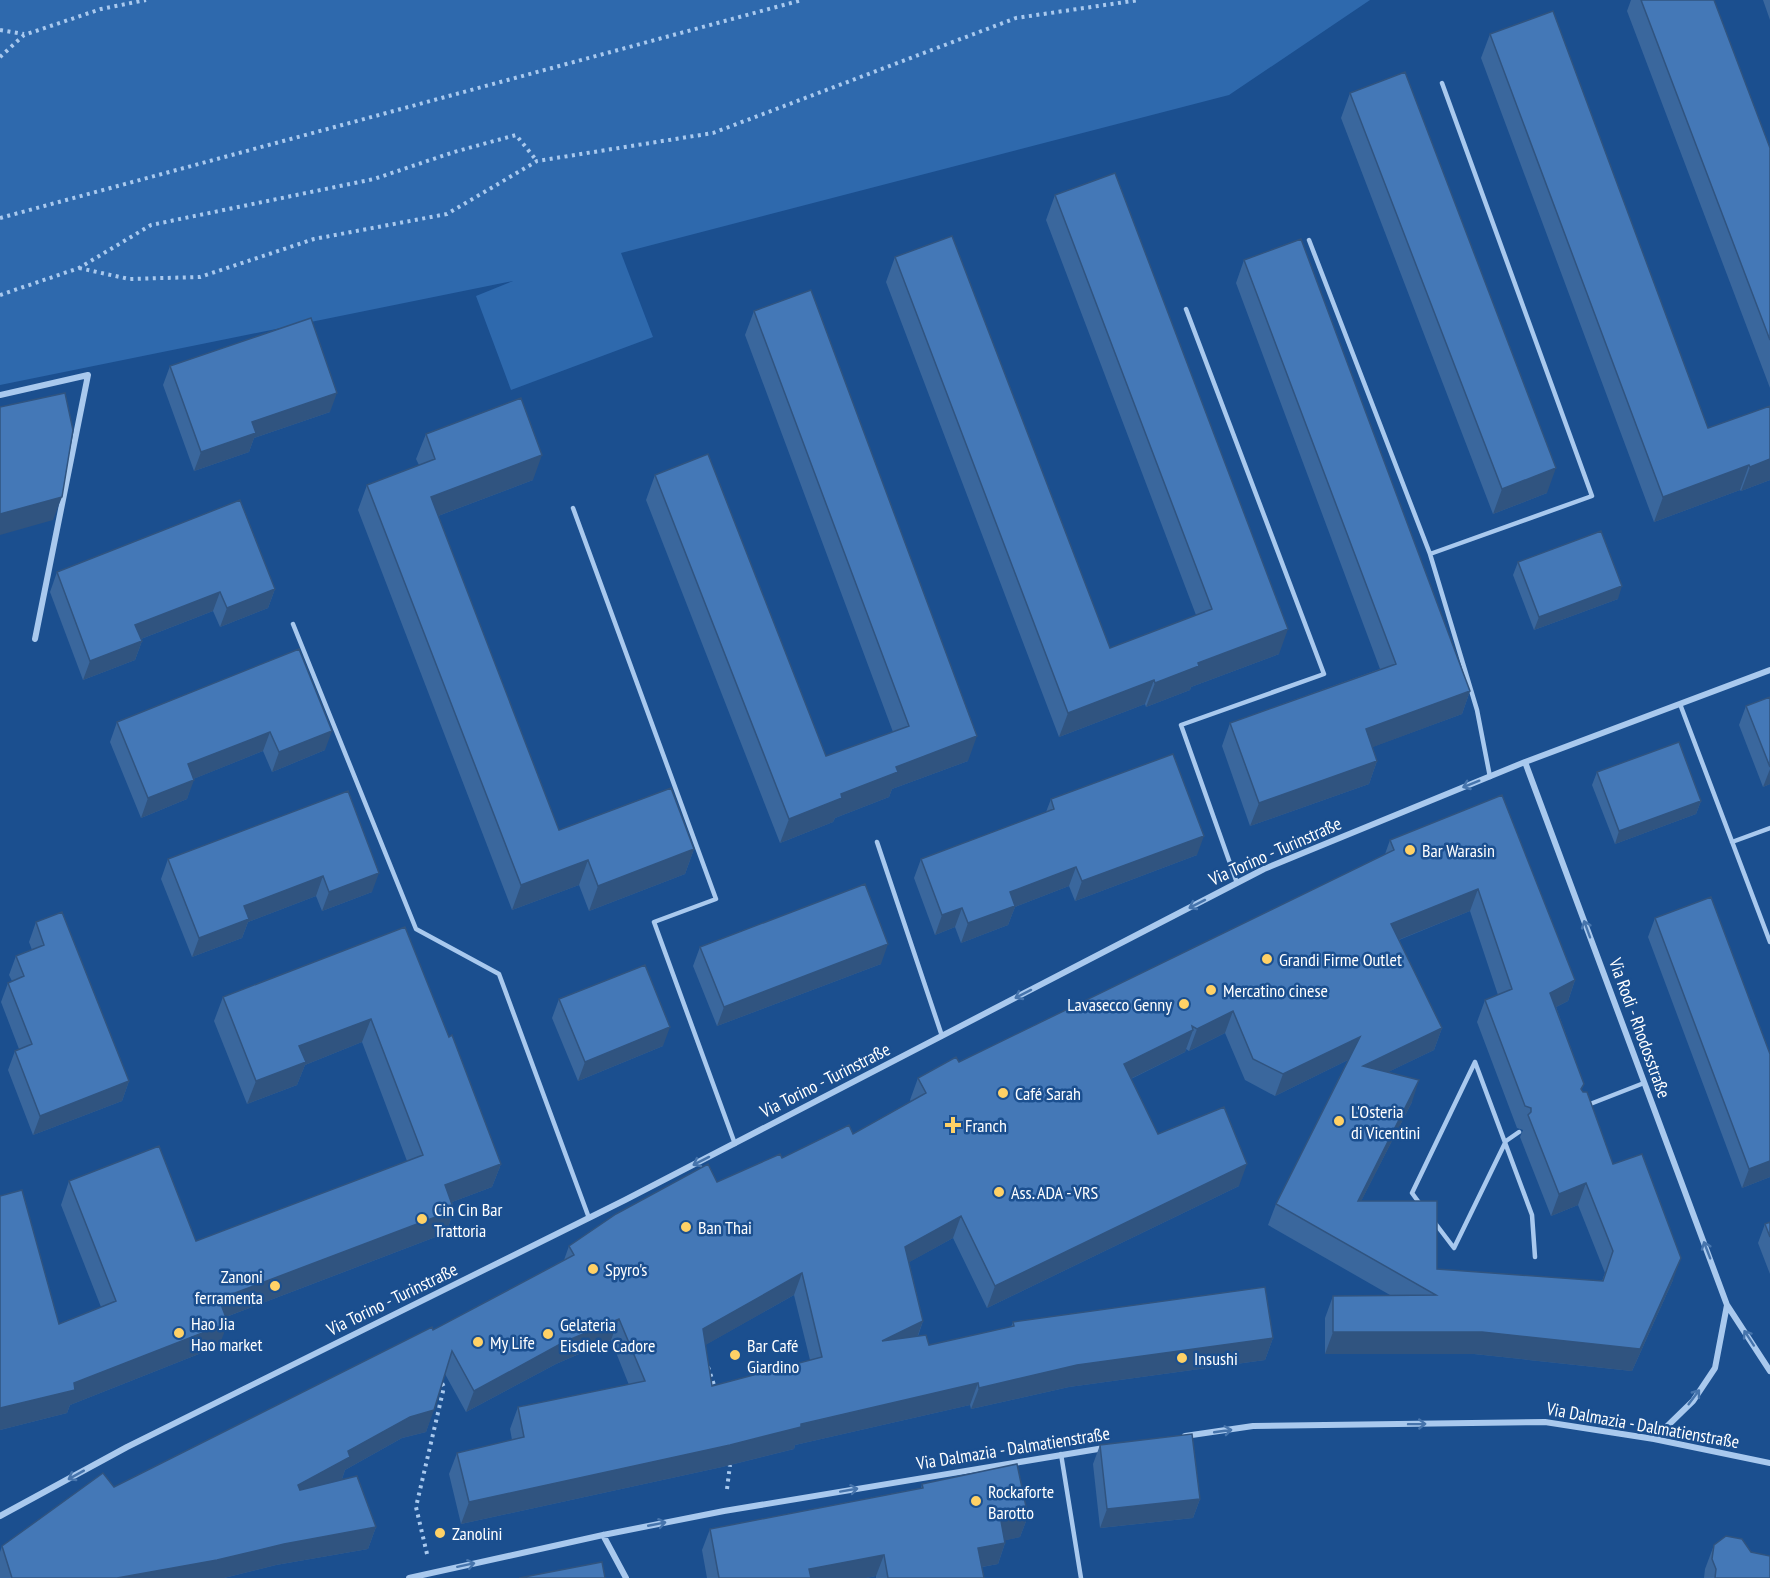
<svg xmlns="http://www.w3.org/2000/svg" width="1770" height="1578" font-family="'PT Sans Narrow',sans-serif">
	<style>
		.green { fill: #2e69ad }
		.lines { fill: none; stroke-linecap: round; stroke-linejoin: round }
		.path { stroke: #a9c9ee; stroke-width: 4; stroke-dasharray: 3 4.5; stroke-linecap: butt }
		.service { stroke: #a9c9ee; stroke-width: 4.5 }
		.minor { stroke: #a9c9ee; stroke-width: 6 }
		.wall { fill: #3a679d; fill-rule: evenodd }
		.shaded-wall { fill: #305480 }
		.building { fill: #4478b7; stroke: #305480; stroke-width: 1.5; fill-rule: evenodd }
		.oneway { stroke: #4674ac }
		.poi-dot { fill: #ffd166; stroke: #1b4f8f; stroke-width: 2 }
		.labels { text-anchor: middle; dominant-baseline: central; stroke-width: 5; stroke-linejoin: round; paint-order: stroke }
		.poi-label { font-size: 18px; fill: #fff; stroke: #1b4f8f; text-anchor: start }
		.street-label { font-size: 18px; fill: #fff; stroke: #1b4f8f }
	</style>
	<rect width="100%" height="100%" fill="#1b4f8f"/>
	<path class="green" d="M 0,0 L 1370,0 L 1229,95 L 621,253 L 653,337 L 511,390 L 476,296 L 513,281 L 0,385 Z"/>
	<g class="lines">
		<path class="path" d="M 0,30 L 24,34
			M 0,57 L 24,35 L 101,9 L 146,0
			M 0,218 L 802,0
			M 79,268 L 129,279 L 200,277 L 314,239 L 447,214 L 537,161 L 713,133 L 1016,18 L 1139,0
			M 0,295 L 79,268 L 151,225 L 374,179 L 454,152 L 516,135 L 537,161
			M 708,1367 L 715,1388
			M 727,1489 L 730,1465
			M 427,1554 L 416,1507 L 444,1387 L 441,1381"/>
		<path class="service" d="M 1309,240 L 1430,554 L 1477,710 L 1490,777
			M 1186,309 L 1324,674 L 1181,725 L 1237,883
			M 573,508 L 716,899 L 654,922 L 735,1144
			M 1430,554 L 1592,496 L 1442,83
			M 293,624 L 416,929 L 499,974 L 589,1218
			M 1680,704 L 1770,942
			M 877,842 L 942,1036
			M 1732,842 L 1770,828
			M 1475,1062 L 1532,1215 L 1535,1257
			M 1585,1106 L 1644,1083
			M 1420,1204 L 1412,1193 L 1475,1062
			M 1435,1223 L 1454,1248 L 1506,1141 L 1519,1132
			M 1061,1454 L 1081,1578"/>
		<path class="minor" d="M 0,395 L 88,375 L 35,639
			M 1525,762 L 1727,1305 L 1770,1371
			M 1185,1436 L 1253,1426 L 1545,1422 L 1654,1439 L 1770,1463
			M 1654,1439 L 1693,1401 L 1715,1368 L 1727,1305
			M 0,1516 L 127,1447 L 625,1200 L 1264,869 L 1525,762 L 1770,670
			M 603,1535 L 626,1578
			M 409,1578 L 603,1535 L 724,1511 L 1104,1448"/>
	</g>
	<path class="wall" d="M 1631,0 L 1714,0 L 1770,148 L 1770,388 L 1627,11 Z
		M 1763,0 L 1770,0 L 1770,20 Z
		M 1490,34 L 1708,428 L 1770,406 L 1770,480 L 1741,491 L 1740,490 L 1654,522 L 1481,58 Z
		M 1350,93 L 1547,493 L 1493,514 L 1341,118 Z
		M 1055,195 L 1279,654 L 1191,687 L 1190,690 L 1146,707 L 1145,704 L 1059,737 L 886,282 L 895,257 L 1110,648 L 1196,615 L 1046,220 Z
		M 1244,260 L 1470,691 L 1462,714 L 1372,747 L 1377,761 L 1369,784 L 1250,826 L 1222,746 L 1230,723 L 1380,669 L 1236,283 Z
		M 754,311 L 968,761 L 892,789 L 889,797 L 835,818 L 833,822 L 780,843 L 646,500 L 655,475 L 826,756 L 893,732 L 745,335 Z
		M 170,366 L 330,412 L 254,438 L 249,452 L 194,471 L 163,385 Z
		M 426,434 L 533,480 L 438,516 L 559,830 L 694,849 L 685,874 L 589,911 L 579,885 L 512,910 L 358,510 L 367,485 L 419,465 L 416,459 Z
		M 1518,562 L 1618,599 L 1534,630 L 1513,575 Z
		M 57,572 L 275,589 L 268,608 L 220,627 L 213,611 L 141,639 L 142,641 L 135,660 L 83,680 L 50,592 Z
		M 299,649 L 325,750 L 272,772 L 263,751 L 193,779 L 187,799 L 141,818 L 110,742 L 117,722 Z
		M 1770,697 L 1770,784 L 1763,787 L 1739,725 L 1746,706 Z
		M 1597,772 L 1701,801 L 1696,814 L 1615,844 L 1592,785 Z
		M 348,791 L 372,892 L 322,911 L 316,896 L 248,922 L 242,938 L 192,957 L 161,879 L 168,859 Z
		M 1502,795 L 1575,980 L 1568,1001 L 1556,1007 L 1584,1084 L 1581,1090 L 1613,1164 L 1673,1280 L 1632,1371 L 1474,1354 L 1325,1354 L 1325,1318 L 1333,1296 L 1390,1295 L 1268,1225 L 1276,1204 L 1348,1060 L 1275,1096 L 1245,1080 L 1225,1033 L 1189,1051 L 1186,1049 L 1185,1052 L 1131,1079 L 1158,1134 L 1239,1186 L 987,1308 L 953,1238 L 909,1262 L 923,1321 L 918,1336 L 929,1345 L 1011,1327 L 1013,1322 L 1273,1338 L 1265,1360 L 1069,1387 L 971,1409 L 970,1405 L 795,1445 L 794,1449 L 722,1467 L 461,1524 L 449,1474 L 457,1453 L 512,1440 L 510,1429 L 518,1407 L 629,1385 L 611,1340 L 556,1364 L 466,1412 L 445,1374 L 426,1432 L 402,1438 L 345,1470 L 342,1479 L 340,1480 L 376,1527 L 368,1549 L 276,1565 L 224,1578 L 0,1578 L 0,1552 L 2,1546 L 114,1487 L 433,1330 L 564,1260 L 569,1246 L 717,1182 L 782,1158 L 853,1134 L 911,1102 L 910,1100 L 918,1078 L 959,1062 L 1385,854 L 1390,840 ZM 1470,911 L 1498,995 L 1485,1000 L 1477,1022 L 1517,1128 L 1523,1130 L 1520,1137 L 1551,1216 L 1578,1205 L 1605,1273 L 1602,1281 L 1437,1269 L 1361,1201 L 1412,1102 L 1388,1072 L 1434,1050 L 1442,1028 L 1399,940 ZM 794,1295 L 810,1360 L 712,1386 L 705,1345 Z
		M 1051,799 L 1197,855 L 1075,901 L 1069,886 L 1015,907 L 1008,925 L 961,943 L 955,927 L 935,935 L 914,878 L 921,859 L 1046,812 Z
		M 1655,918 L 1770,1054 L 1770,1177 L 1742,1188 L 1648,937 Z
		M 36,922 L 129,1081 L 122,1101 L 33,1135 L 8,1070 L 15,1051 L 19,1049 L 1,1002 L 8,983 L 12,981 L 9,975 L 16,956 L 32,950 L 29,942 Z
		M 405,927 L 449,1037 L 501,1164 L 492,1187 L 452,1202 L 454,1210 L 446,1233 L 226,1317 L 219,1346 L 70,1405 L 67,1413 L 0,1430 L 0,1196 L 59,1324 L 101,1307 L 61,1205 L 69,1181 L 196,1241 L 407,1161 L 362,1042 L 305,1065 L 297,1085 L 247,1104 L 214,1021 L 223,997 Z
		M 700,947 L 881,964 L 717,1026 L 693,966 Z
		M 559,999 L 663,1046 L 578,1081 L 552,1018 Z
		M 1770,1222 L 1770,1274 L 1758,1243 L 1765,1224 Z
		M 1100,1445 L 1200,1499 L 1193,1518 L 1100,1528 L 1093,1464 Z
		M 922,1484 L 1028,1516 L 1020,1537 L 1005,1540 L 1005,1543 L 998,1564 L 982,1567 L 984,1578 L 876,1578 L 876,1576 L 866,1578 L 707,1578 L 702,1550 L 710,1529 L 921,1488 Z
		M 1714,1545 L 1751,1552 L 1770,1578 L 1704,1578 L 1705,1569 Z"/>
	<path class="shaded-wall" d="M 337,393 L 330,412 L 254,438 L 249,452 L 194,471 L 201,452 L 252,422 Z
		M 542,455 L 533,480 L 422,522 L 431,497 Z
		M 1770,459 L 1770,480 L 1741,491 L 1750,467 Z
		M 1749,465 L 1740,490 L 1654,522 L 1663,497 Z
		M 1556,468 L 1547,493 L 1493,514 L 1502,489 Z
		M 62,497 L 53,520 L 0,535 L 0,514 Z
		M 1622,586 L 1618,599 L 1534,630 L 1539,617 Z
		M 275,589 L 268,608 L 220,627 L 227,608 Z
		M 220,592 L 213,611 L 128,644 L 135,625 Z
		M 1288,629 L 1279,654 L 1191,687 L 1190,690 L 1146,707 L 1155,683 L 1198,663 Z
		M 142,641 L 135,660 L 83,680 L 90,661 Z
		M 1154,680 L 1145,704 L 1059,737 L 1068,713 Z
		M 1470,691 L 1462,714 L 1357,753 L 1366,729 Z
		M 332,731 L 325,750 L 272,772 L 279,752 Z
		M 270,732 L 263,751 L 181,784 L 188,764 Z
		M 977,736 L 968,761 L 892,789 L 889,797 L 835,818 L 833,822 L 780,843 L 789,819 L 841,794 L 896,767 Z
		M 1377,761 L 1369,784 L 1250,826 L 1259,803 Z
		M 1770,769 L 1770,784 L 1763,787 Z
		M 194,780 L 187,799 L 141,818 L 148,798 Z
		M 1701,801 L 1696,814 L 1615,844 L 1619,831 Z
		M 1204,836 L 1197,855 L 1075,901 L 1082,881 Z
		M 694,849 L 685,874 L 589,911 L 598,886 Z
		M 588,860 L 579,885 L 512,910 L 521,885 Z
		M 1076,867 L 1069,886 L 1015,907 L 1008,925 L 961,943 L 968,923 L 1010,892 Z
		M 379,873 L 372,892 L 322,911 L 329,892 Z
		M 323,876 L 316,896 L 248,922 L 242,938 L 192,957 L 199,938 L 244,906 Z
		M 1478,889 L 1470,911 L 1383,946 L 1391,924 Z
		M 962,908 L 955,927 L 935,935 L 942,915 Z
		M 888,944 L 881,964 L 717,1026 L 724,1007 Z
		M 1575,980 L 1568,1001 L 1542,1014 L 1550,993 Z
		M 1233,1011 L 1225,1033 L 1189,1051 L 1197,1029 Z
		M 371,1019 L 362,1042 L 305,1065 L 297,1085 L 247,1104 L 256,1081 L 299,1046 Z
		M 670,1027 L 663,1046 L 578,1081 L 585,1062 Z
		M 1442,1028 L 1434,1050 L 1355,1088 L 1363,1066 Z
		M 1193,1030 L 1185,1052 L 1116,1086 L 1124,1064 Z
		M 1360,1037 L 1352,1058 L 1275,1096 L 1283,1074 Z
		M 1419,1080 L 1412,1102 L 1350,1223 L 1358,1201 Z
		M 129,1081 L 122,1101 L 33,1135 L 40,1116 Z
		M 1770,1161 L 1770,1177 L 1742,1188 L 1749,1169 Z
		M 501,1164 L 492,1187 L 436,1208 L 445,1185 Z
		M 1247,1164 L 1239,1186 L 987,1308 L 995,1286 Z
		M 1586,1183 L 1578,1205 L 1551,1216 L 1559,1194 Z
		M 454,1210 L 446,1233 L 210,1323 L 219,1299 Z
		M 961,1216 L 953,1238 L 897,1269 L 905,1247 Z
		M 1681,1258 L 1673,1280 L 1632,1371 L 1474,1354 L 1325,1354 L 1333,1332 L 1482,1332 Z
		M 802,1273 L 794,1295 L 695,1351 L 703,1329 Z
		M 619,1319 L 611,1340 L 556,1364 L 466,1412 L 474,1391 L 564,1342 Z
		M 923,1321 L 915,1343 L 882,1341 Z
		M 228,1323 L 219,1346 L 70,1405 L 67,1413 L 0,1430 L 0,1408 L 74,1383 Z
		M 1273,1338 L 1265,1360 L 1069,1387 L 971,1409 L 979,1388 L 1077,1365 Z
		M 978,1383 L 970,1405 L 795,1445 L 794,1449 L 722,1467 L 461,1524 L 469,1502 Z
		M 434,1410 L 426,1432 L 402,1438 L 345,1470 L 342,1479 L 290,1507 L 298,1485 L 348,1451 L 410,1417 Z
		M 1200,1499 L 1193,1518 L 1100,1528 L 1107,1509 Z
		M 1028,1516 L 1020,1537 L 994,1543 L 1001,1521 Z
		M 376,1527 L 368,1549 L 276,1565 L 224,1578 L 117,1578 L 284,1544 Z
		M 1005,1543 L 998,1564 L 970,1569 L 978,1548 Z
		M 884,1555 L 876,1576 L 866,1578 L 806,1578 L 809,1569 Z"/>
	<path class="building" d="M 1641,0 L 1714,0 L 1770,148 L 1770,340 Z
		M 1553,11 L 1708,428 L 1770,406 L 1770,459 L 1750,467 L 1749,465 L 1663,497 L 1490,34 Z
		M 1405,72 L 1556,468 L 1502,489 L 1350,93 Z
		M 1115,173 L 1288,629 L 1198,663 L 1199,666 L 1155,683 L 1154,680 L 1068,713 L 895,257 L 952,236 L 1110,648 L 1212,609 L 1055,195 Z
		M 1301,239 L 1470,691 L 1366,729 L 1377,761 L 1259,803 L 1230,723 L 1396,664 L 1244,260 Z
		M 811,290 L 977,736 L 896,767 L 898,772 L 841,794 L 842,798 L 789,819 L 655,475 L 708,454 L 826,756 L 909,726 L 754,311 Z
		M 311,318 L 337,393 L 252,422 L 256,433 L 201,452 L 170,366 Z
		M 65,393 L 73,430 L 62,497 L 0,514 L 0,407 Z
		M 521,398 L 542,455 L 431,497 L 559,830 L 671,788 L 694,849 L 598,886 L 588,860 L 521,885 L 367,485 L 435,459 L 426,434 Z
		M 240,500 L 275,589 L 227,608 L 220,592 L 135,625 L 142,641 L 90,661 L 57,572 Z
		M 1601,531 L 1622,586 L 1539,617 L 1518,562 Z
		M 299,649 L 332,731 L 279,752 L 270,732 L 188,764 L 194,780 L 148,798 L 117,722 Z
		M 1770,697 L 1770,767 L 1746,706 Z
		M 1679,742 L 1701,801 L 1619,831 L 1597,772 Z
		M 1173,754 L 1204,836 L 1082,881 L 1076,867 L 1010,892 L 1015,906 L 968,923 L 962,908 L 942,915 L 921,859 L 1054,809 L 1051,799 Z
		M 348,791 L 379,873 L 329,892 L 323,876 L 244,906 L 249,919 L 199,938 L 168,859 Z
		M 1502,795 L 1575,980 L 1550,993 L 1584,1084 L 1581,1089 L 1583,1092 L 1587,1092 L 1613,1164 L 1642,1154 L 1681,1258 L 1640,1349 L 1482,1332 L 1333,1332 L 1333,1296 L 1436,1295 L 1276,1204 L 1360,1037 L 1283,1074 L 1253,1059 L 1233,1011 L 1197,1029 L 1192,1026 L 1193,1030 L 1124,1064 L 1158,1134 L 1224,1107 L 1247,1164 L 995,1286 L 961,1216 L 905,1247 L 923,1321 L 882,1341 L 926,1335 L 929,1345 L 1014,1326 L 1013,1322 L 1265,1287 L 1273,1338 L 1077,1365 L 979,1388 L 978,1383 L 801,1424 L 801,1427 L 730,1445 L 469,1502 L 457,1453 L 524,1437 L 518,1407 L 645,1381 L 619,1319 L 564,1342 L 474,1391 L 452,1351 L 434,1410 L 410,1417 L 348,1451 L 350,1457 L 298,1485 L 300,1490 L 357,1476 L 376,1527 L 284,1544 L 217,1560 L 117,1578 L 12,1578 L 2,1546 L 103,1473 L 114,1487 L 432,1327 L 433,1330 L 574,1255 L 569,1246 L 616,1214 L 708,1164 L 717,1182 L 780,1154 L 782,1158 L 849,1125 L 853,1134 L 926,1093 L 918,1078 L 956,1057 L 959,1062 L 1394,850 L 1390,840 ZM 1478,889 L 1512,989 L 1485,1000 L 1525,1106 L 1531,1108 L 1531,1112 L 1528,1115 L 1559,1194 L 1586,1183 L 1613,1251 L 1603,1281 L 1437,1269 L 1437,1201 L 1358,1201 L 1419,1080 L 1363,1066 L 1442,1028 L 1391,924 ZM 802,1273 L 822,1357 L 712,1386 L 703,1329 Z
		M 865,884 L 888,944 L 724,1007 L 700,947 Z
		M 1711,897 L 1770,1054 L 1770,1161 L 1749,1169 L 1655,918 Z
		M 62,912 L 129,1081 L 40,1116 L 15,1051 L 32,1044 L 8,983 L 24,976 L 16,956 L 44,945 L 36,922 Z
		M 405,927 L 449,1037 L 452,1035 L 501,1164 L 445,1185 L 454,1210 L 219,1299 L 228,1323 L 74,1383 L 75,1390 L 0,1408 L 0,1196 L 22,1190 L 59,1324 L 116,1301 L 69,1181 L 159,1146 L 196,1241 L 423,1155 L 371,1019 L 299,1046 L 306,1062 L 256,1081 L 223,997 Z
		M 645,965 L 670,1027 L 585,1062 L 559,999 Z
		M 1770,1222 L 1770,1237 L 1765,1224 Z
		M 1192,1434 L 1200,1499 L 1107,1509 L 1100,1445 Z
		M 1017,1464 L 1028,1516 L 1001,1521 L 1005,1543 L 978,1548 L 984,1578 L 888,1578 L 884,1555 L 809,1569 L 811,1578 L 719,1578 L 710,1529 L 923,1488 L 922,1484 Z
		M 1726,1536 L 1742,1539 L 1751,1552 L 1770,1556 L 1770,1578 L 1715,1578 L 1716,1569 L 1712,1559 L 1714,1545 Z
		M 602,1562 L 605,1578 L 519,1578 Z"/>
	<defs><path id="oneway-shaft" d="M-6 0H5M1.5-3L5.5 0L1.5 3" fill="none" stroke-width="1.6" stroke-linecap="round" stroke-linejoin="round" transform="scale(1.5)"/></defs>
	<g class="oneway">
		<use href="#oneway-shaft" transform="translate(1471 784) rotate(158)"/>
		<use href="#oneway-shaft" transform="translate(1197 904) rotate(153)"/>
		<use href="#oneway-shaft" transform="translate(1587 929) rotate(-110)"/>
		<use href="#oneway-shaft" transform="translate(1023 994) rotate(153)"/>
		<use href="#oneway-shaft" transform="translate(701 1161) rotate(153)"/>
		<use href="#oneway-shaft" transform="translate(1707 1250) rotate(-111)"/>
		<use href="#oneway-shaft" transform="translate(1749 1338) rotate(-123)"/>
		<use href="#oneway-shaft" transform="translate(1694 1397) rotate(-53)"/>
		<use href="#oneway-shaft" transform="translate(1417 1424) rotate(-1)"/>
		<use href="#oneway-shaft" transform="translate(1223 1431) rotate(-8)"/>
		<use href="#oneway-shaft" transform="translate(76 1475) rotate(151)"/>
		<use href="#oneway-shaft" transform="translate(849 1490) rotate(-10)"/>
		<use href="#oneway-shaft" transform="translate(657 1524) rotate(-11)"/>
		<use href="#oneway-shaft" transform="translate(466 1565) rotate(-12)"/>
	</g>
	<g class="poi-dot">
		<circle cx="1410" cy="850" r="6"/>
		<circle cx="1267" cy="959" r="6"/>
		<circle cx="1211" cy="990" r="6"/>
		<circle cx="1184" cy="1004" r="6"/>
		<circle cx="1003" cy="1093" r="6"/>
		<circle cx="1339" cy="1121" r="6"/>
		<path d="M950 1116h6v6h6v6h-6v6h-6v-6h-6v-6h6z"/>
		<circle cx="999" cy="1192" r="6"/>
		<circle cx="422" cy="1219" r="6"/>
		<circle cx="686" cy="1227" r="6"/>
		<circle cx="593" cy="1269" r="6"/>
		<circle cx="275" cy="1286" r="6"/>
		<circle cx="179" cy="1333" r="6"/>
		<circle cx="548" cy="1334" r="6"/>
		<circle cx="478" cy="1342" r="6"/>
		<circle cx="735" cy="1355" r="6"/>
		<circle cx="1182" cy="1358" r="6"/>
		<circle cx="976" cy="1501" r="6"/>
		<circle cx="440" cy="1533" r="6"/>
	</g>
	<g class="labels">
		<g class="poi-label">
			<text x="1422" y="850">Bar Warasin</text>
			<text x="1279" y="959">Grandi Firme Outlet</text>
			<text x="1223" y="990">Mercatino cinese</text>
			<text x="1172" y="1004" text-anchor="end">Lavasecco Genny</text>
			<text x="1015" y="1093">Café Sarah</text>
			<text x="1351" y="1111">L'Osteria<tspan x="1351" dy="21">di Vicentini</tspan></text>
			<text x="965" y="1125">Franch</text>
			<text x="1011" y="1192">Ass. ADA - VRS</text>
			<text x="434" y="1209">Cin Cin Bar<tspan x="434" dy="21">Trattoria</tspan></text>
			<text x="698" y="1227">Ban Thai</text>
			<text x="605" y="1269">Spyro's</text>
			<text x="263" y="1276" text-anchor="end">Zanoni<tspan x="263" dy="21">ferramenta</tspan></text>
			<text x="191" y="1323">Hao Jia<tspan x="191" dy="21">Hao market</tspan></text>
			<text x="560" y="1324">Gelateria<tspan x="560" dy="21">Eisdiele Cadore</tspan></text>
			<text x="490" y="1342">My Life</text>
			<text x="747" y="1345">Bar Café<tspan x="747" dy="21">Giardino</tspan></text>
			<text x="1194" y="1358">Insushi</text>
			<text x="988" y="1491">Rockaforte<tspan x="988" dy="21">Barotto</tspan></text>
			<text x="452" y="1533">Zanolini</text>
		</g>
		<g class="street-label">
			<text transform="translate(1275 851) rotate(-24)">Via Torino - Turinstraße</text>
			<text transform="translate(1640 1028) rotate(70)">Via Rodi - Rhodosstraße</text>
			<text transform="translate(825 1080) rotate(-27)">Via Torino - Turinstraße</text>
			<text transform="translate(392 1299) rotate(-26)">Via Torino - Turinstraße</text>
			<text transform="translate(1643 1425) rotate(10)">Via Dalmazia - Dalmatienstraße</text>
			<text transform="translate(1013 1448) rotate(-9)">Via Dalmazia - Dalmatienstraße</text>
		</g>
	</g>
</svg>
